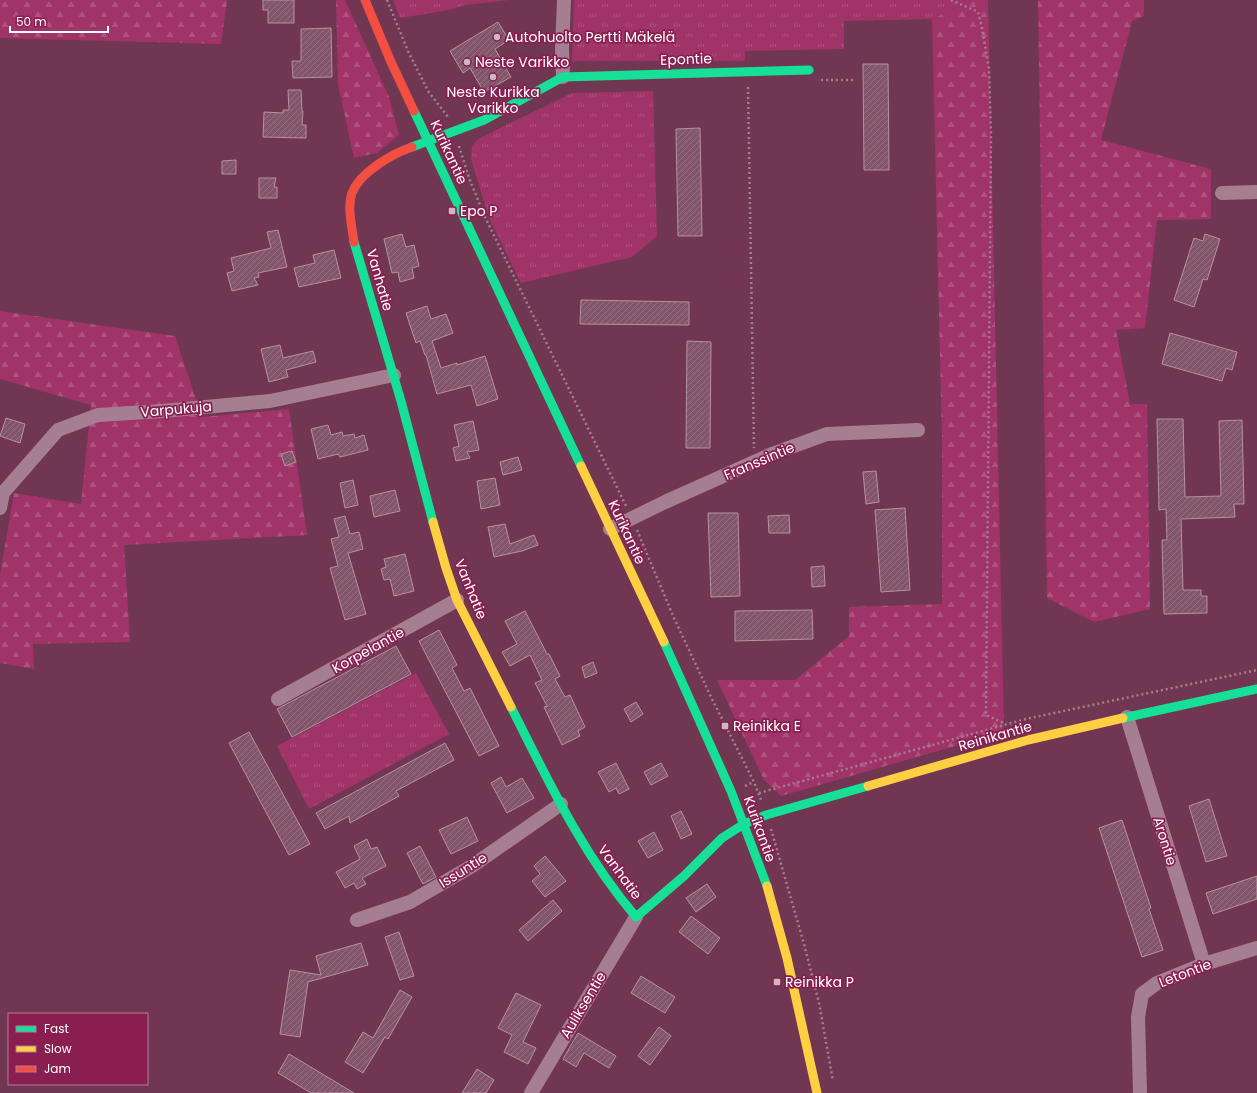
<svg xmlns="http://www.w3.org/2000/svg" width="1257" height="1093" font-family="Poppins,sans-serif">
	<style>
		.grass { fill: url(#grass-tufts) }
		.forest { fill: url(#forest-firs) }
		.building { fill: url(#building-hatch); stroke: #b492a2 }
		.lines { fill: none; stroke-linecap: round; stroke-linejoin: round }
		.path { stroke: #a67e91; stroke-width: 2.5; stroke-dasharray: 2 3; stroke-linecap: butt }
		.street { stroke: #a67e91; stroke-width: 14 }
		.fast { stroke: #16e098; stroke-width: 9 }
		.slow { stroke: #ffcf43; stroke-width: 9 }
		.jam { stroke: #f24e42; stroke-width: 9 }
		.poi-dot { fill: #cdb9c2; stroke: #891f50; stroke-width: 1.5 }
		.labels { text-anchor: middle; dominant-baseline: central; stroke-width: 3.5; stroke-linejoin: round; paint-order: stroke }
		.poi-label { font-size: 14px; fill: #fff; stroke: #891f50; text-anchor: start }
		.street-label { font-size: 14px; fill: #fff; stroke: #891f50 }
	</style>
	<defs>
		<pattern id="grass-tufts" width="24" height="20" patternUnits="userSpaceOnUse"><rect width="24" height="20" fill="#a03368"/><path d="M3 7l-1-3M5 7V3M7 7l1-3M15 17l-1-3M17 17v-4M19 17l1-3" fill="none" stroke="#ae527f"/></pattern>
		<pattern id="forest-firs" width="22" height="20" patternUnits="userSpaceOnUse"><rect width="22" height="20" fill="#a03368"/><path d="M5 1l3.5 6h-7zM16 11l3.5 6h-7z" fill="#ae527f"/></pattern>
		<pattern id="building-hatch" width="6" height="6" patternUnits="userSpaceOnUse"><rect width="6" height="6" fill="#83556a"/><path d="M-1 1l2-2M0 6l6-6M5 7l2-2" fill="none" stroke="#966e80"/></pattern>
	</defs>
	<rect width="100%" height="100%" fill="#713752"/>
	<path class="grass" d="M 393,0 L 509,0 L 465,5 L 449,10 L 400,18 Z
		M 574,0 L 962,0 L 962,5 L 932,19 L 844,21 L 844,49 L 745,51 L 745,61 L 572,61 Z
		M 653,91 L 657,236 L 632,257 L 521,283 L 489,218 L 471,159 L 472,146 L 478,139 L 572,93 Z
		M 416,673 L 449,734 L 309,809 L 277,746 Z"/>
	<path class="forest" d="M 0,0 L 227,0 L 221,44 L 0,38 Z
		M 336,0 L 345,0 L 389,97 L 399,135 L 377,153 L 354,158 L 338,84 Z
		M 962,0 L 988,0 L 1004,732 L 781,796 L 764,780 L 717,680 L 795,680 L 849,636 L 849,607 L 942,604 L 942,440 L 932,19 L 962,5 Z
		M 1038,0 L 1144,0 L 1144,16 L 1132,21 L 1101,140 L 1211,169 L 1211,219 L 1157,220 L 1145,328 L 1116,330 L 1130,404 L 1147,404 L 1150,609 L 1094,622 L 1047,598 Z
		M 0,311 L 175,336 L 202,417 L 289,409 L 307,535 L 124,545 L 130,642 L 33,644 L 34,669 L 0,663 L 0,575 L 14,493 L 81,504 L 91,405 L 0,379 Z"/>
	<path class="building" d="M 263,0 L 294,0 L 294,23 L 268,23 L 268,10 L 263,10 Z
		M 498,22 L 509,40 L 495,49 L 511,77 L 484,92 L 470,68 L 463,73 L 450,51 Z
		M 331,28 L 332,77 L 293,78 L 292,61 L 301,61 L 301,29 Z
		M 863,64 L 888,64 L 889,170 L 864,170 Z
		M 288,90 L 301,90 L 302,111 L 303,111 L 302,125 L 306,125 L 306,138 L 263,137 L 264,112 L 283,113 L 283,110 L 289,110 Z
		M 700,128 L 702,236 L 678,236 L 676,129 Z
		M 236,160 L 236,174 L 222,174 L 222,161 Z
		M 259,178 L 276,178 L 274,187 L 277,187 L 277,198 L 259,198 Z
		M 278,230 L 287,267 L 258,273 L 259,277 L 254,278 L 258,285 L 232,291 L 227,273 L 234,271 L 231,258 L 271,248 L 267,232 Z
		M 402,234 L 406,247 L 414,245 L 419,266 L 412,268 L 414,278 L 400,282 L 398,272 L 392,273 L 384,239 Z
		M 1205,234 L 1220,239 L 1207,280 L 1203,279 L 1194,307 L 1174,300 L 1194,238 L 1203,241 Z
		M 334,250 L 341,278 L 299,287 L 294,268 L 315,263 L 313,255 Z
		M 581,300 L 689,302 L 689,325 L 580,324 Z
		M 427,306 L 431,319 L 446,314 L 453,333 L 432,341 L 441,368 L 457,363 L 457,365 L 485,356 L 498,399 L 477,406 L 471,385 L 437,394 L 426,355 L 425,355 L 420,341 L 416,343 L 406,313 Z
		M 1170,333 L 1237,352 L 1232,370 L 1226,368 L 1222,381 L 1162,364 Z
		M 687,341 L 711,342 L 710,448 L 686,448 Z
		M 280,345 L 283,358 L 313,351 L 316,362 L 286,370 L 288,377 L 269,382 L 261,349 Z
		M 6,418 L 25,424 L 20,443 L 0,436 Z
		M 1157,419 L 1183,419 L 1185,497 L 1221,496 L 1219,421 L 1242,420 L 1244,504 L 1234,504 L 1235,517 L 1181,519 L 1183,590 L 1201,590 L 1201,596 L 1207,596 L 1207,613 L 1164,614 L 1162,540 L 1167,540 L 1166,509 L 1159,510 Z
		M 473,421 L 479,450 L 467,452 L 470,458 L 456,461 L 453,448 L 459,446 L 454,425 Z
		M 328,425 L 331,435 L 342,432 L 343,436 L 354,434 L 355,438 L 364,435 L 368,450 L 340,457 L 338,454 L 318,459 L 311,429 Z
		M 292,451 L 296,462 L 285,466 L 281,454 Z
		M 518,457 L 522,470 L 503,475 L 500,462 Z
		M 876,471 L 879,502 L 866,504 L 863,472 Z
		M 495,478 L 500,505 L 481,509 L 477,481 Z
		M 353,480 L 358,505 L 345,508 L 340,483 Z
		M 395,490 L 400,511 L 374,517 L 370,496 Z
		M 905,508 L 910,590 L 881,592 L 875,510 Z
		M 708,513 L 738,513 L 740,596 L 711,597 Z
		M 789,515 L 790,533 L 769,533 L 768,516 Z
		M 345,516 L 350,534 L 359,532 L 363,549 L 348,553 L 366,614 L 345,620 L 330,568 L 338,566 L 331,539 L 339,537 L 334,519 Z
		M 505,524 L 510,544 L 534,535 L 538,545 L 522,551 L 494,557 L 488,527 Z
		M 405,554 L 414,591 L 394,596 L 390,579 L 384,580 L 381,569 L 386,567 L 384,559 Z
		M 824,566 L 825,586 L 812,587 L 811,567 Z
		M 812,610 L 813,639 L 735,641 L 735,611 Z
		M 525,611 L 547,654 L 549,654 L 560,676 L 555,679 L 565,697 L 570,695 L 585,727 L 578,731 L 580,736 L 562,745 L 544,707 L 547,706 L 535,683 L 542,680 L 530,655 L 510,666 L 502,652 L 517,644 L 505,621 Z
		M 439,630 L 457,665 L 452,668 L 464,691 L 470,688 L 499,746 L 479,756 L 419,641 Z
		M 396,646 L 411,674 L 292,737 L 277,709 Z
		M 593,662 L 597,673 L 585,678 L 582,667 Z
		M 636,702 L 643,714 L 631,722 L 624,709 Z
		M 249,732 L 310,844 L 289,855 L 229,743 Z
		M 445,743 L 454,760 L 396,791 L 399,796 L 350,823 L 349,816 L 325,829 L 316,813 Z
		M 616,763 L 629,789 L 619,794 L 616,788 L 609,792 L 598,772 Z
		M 661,763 L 668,776 L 651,785 L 644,772 Z
		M 501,777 L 506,787 L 522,778 L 534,798 L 507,813 L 491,783 Z
		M 1209,799 L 1227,856 L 1206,862 L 1189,806 Z
		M 681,811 L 692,834 L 681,839 L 671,816 Z
		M 467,817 L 478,841 L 451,854 L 439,830 Z
		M 1122,820 L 1151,908 L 1149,909 L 1163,950 L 1142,957 L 1099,828 Z
		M 654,832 L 663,850 L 648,858 L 638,841 Z
		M 367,839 L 371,849 L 377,847 L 386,866 L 362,878 L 366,884 L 357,889 L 354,883 L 345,888 L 336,872 L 360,859 L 354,846 Z
		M 420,846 L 436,877 L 423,884 L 407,853 Z
		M 545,856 L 566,881 L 545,897 L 532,881 L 540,874 L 534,866 Z
		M 1257,876 L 1257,899 L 1213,914 L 1206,893 Z
		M 707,884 L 716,897 L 696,912 L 686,898 Z
		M 553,900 L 562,911 L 528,941 L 519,930 Z
		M 691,916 L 720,938 L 708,954 L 679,932 Z
		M 399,932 L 414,976 L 400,980 L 385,937 Z
		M 361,943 L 368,965 L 308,982 L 300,1037 L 280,1034 L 290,970 L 321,975 L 316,956 Z
		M 641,976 L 675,997 L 665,1013 L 631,993 Z
		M 400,990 L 412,997 L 388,1039 L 385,1037 L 363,1073 L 345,1062 L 363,1032 L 373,1038 Z
		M 516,993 L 541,1005 L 523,1042 L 536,1048 L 528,1064 L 504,1052 L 512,1035 L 498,1028 Z
		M 659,1027 L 671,1036 L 650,1065 L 638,1056 Z
		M 578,1033 L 616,1056 L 609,1068 L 584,1053 L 576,1067 L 563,1059 Z
		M 289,1054 L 354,1093 L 311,1093 L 278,1073 Z
		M 477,1069 L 494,1080 L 486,1093 L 462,1093 Z"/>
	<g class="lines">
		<path class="path" d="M 387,0 L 408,51 L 428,91 L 448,117
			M 951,0 L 978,12 L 982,28 L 989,69 L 991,134 L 986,715 L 1006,724
			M 821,80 L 854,80
			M 748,87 L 754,448
			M 459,146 L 469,178 L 485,217 L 627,508
			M 637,530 L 674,618 L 711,697 L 754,782 L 761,800
			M 745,786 L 754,782
			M 759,793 L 1026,719 L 1257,670
			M 771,829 L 804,944 L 819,1003 L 833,1081"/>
		<path class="street" d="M 563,77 L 562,49 L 564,0
			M 1222,193 L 1257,192
			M 0,508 L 3,493 L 58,430 L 98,415 L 163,411 L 270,401 L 394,375
			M 610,529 L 665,502 L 772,454 L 827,434 L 918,430
			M 278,699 L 457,600
			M 1127,717 L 1204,964
			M 357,920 L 410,902 L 472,866 L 561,804
			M 531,1093 L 636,917
			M 1140,1093 L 1138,1017 L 1142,994 L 1157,983 L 1204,964 L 1257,948"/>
		<path class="fast" d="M 414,111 L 581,466
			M 412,147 L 484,120 L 563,77 L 809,70
			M 354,242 L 401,401 L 433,522
			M 664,642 L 731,791 L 767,886
			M 511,707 C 548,780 582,854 636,917 L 684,876 L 722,838 L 744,824 L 766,815 L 868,786
			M 1123,718 L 1257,689"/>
		<path class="slow" d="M 581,466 L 664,642
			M 433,522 L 446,568 L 457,600 L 511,707
			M 868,786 L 1028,740 L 1123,718
			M 767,886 L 787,958 L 817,1093"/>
		<path class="jam" d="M 365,0 L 391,62 L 414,111
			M 354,242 C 352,227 347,207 352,193 C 360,172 392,154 412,147"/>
	</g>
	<g class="poi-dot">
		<circle cx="497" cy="37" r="4"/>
		<circle cx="467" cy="62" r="4"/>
		<circle cx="493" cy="77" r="4"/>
		<rect x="448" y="207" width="8" height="8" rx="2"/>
		<rect x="721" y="722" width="8" height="8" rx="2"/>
		<rect x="773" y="978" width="8" height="8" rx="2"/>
	</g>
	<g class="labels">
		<g class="poi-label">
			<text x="505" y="37">Autohuolto Pertti Mäkelä</text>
			<text x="475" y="62">Neste Varikko</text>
			<text x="493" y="92" text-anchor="middle">Neste Kurikka<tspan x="493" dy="16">Varikko</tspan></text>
			<text x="460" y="211">Epo P</text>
			<text x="733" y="726">Reinikka E</text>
			<text x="785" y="982">Reinikka P</text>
		</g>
		<g class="street-label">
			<text transform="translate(686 59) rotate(-2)">Epontie</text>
			<text transform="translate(449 152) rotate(65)">Kurikantie</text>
			<text transform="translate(380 280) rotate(74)">Vanhatie</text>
			<text transform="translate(176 409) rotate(-5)">Varpukuja</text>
			<text transform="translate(759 461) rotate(-23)">Franssintie</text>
			<text transform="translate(627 532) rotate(65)">Kurikantie</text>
			<text transform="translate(471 589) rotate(68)">Vanhatie</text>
			<text transform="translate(368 650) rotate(-29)">Korpelantie</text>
			<text transform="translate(995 736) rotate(-16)">Reinikantie</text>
			<text transform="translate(760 829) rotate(70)">Kurikantie</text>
			<text transform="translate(1165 841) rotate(73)">Arontie</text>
			<text transform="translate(463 870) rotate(-32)">Issuntie</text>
			<text transform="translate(620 872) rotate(54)">Vanhatie</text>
			<text transform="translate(1185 973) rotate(-21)">Letontie</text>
			<text transform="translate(583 1005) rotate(-59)">Auliksentie</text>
		</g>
	</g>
	<rect x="8" y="1013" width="140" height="72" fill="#891f50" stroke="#b87996"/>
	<rect x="16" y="1026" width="20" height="6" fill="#16e098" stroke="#b87996"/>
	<text x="44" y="1033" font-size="12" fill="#ffffff">Fast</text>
	<rect x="16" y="1046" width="20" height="6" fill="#ffcf43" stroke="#b87996"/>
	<text x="44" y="1053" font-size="12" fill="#ffffff">Slow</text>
	<rect x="16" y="1066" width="20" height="6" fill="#f24e42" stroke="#b87996"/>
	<text x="44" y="1073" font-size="12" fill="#ffffff">Jam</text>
	<path d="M10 26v6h98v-6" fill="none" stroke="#ffffff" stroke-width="2"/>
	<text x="16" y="26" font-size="12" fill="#ffffff" stroke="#891f50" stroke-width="3" paint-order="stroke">50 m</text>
</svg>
